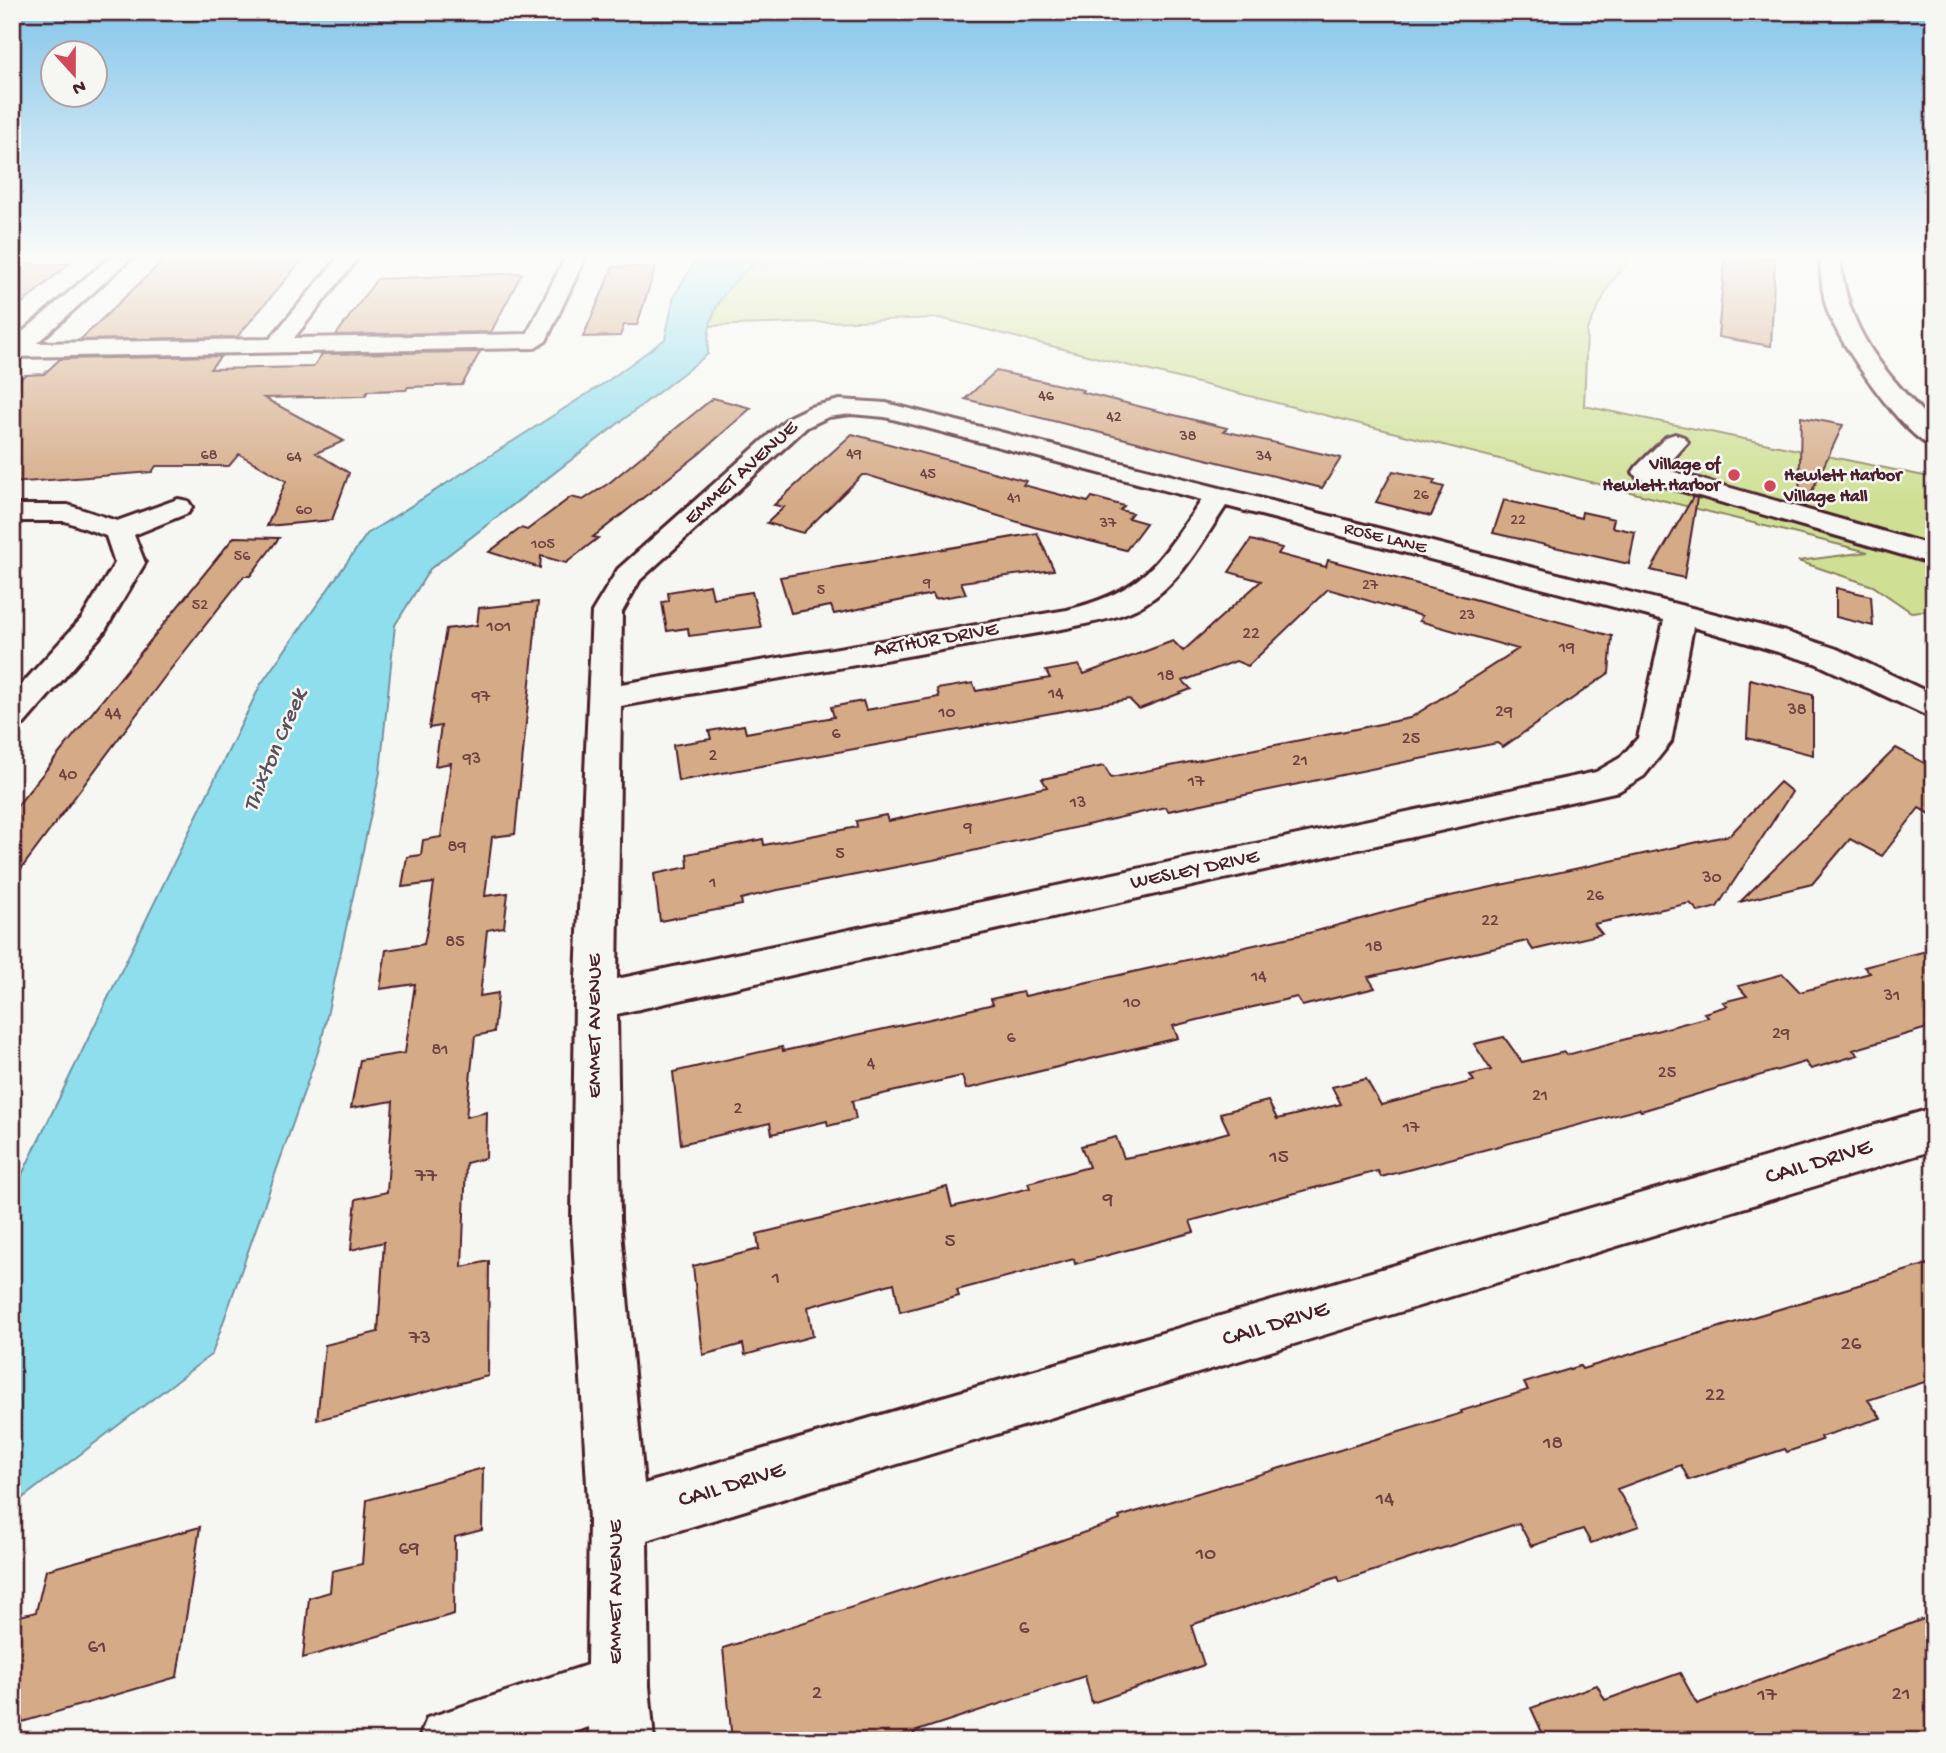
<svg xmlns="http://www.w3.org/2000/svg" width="1946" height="1753" font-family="'Gochi Hand',sans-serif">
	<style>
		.green { fill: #cfe094; stroke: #8c8060; stroke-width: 2 }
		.water { fill: #8fdeed; stroke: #73929f; stroke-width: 2 }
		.building { fill: #d5aa86; stroke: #4a1f2b; stroke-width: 2 }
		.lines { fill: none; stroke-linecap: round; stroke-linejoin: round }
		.minor-casing { stroke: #4a1f2b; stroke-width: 6 }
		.minor { fill: #f6f6f2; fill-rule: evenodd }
		.poi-dot { fill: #d1495b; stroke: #f6f6f2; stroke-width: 2.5 }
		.labels { text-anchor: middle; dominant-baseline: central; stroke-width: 5; stroke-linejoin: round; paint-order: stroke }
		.far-number-label { font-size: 16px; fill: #6d4242 }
		.far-poi-label { font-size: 18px; font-weight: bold; fill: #4a1f2b; stroke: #f6f6f2; text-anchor: end }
		.far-street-label { font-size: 18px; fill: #4a1f2b; stroke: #f6f6f2 }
		.number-label { font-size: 18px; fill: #6d4242 }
		.street-label { font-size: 21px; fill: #4a1f2b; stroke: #f6f6f2 }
		.near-number-label { font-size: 21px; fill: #6d4242 }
		.water-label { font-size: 23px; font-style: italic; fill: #5b4f5c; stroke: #f6f6f2 }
		.near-street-label { font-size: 24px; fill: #4a1f2b; stroke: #f6f6f2 }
	</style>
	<rect width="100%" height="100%" fill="#f6f6f2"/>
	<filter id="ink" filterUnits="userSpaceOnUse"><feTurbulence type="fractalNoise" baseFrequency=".0143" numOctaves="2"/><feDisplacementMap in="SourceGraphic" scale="14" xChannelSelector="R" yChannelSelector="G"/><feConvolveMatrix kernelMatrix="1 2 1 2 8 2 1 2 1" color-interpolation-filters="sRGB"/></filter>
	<g filter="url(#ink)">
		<path class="green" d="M 759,258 L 1630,258 L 1610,284 L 1587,330 L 1584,406 L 1934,478 L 1934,610 L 1911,612 L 1873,586 L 1798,561 L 1868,552 L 940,318 L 707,326 L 727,288 Z"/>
		<path class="water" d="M 697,258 L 759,258 C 726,289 706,306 708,354 L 430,569 L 395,625 L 380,772 L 321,1043 L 212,1354 L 12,1506 L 12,1195 L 261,684 L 367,534 L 609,380 L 665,339 L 674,296 Z"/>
		<path class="building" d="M 166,258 L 304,258 L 237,337 L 80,340 Z
			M 1725,258 L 1775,258 L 1771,346 L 1718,337 Z
			M 70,263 L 12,312 L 12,264 Z
			M 656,266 L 637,325 L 624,325 L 620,336 L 583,337 L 613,267 Z
			M 522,273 L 491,332 L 336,335 L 377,279 Z
			M 480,352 L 462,385 L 408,387 L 406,390 L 368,391 L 365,396 L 264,398 L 344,441 L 316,453 L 349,473 L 332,520 L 267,526 L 286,481 L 239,454 L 229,466 L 156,466 L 152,472 L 12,483 L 12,386 L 25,375 L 44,374 L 60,359 L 221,356 L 210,369 L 313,367 L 322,354 Z
			M 996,371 L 1083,390 L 1081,392 L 1227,428 L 1224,431 L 1341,458 L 1322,488 L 965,399 Z
			M 713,398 L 751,408 L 699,454 L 593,537 L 598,538 L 566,563 L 541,556 L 540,568 L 489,552 L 521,528 L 527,530 L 571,497 L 583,500 L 609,483 Z
			M 1801,417 L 1843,425 L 1805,506 L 1799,505 Z
			M 852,434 L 1026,481 L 1023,485 L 1088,502 L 1092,497 L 1124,506 L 1120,510 L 1132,513 L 1128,518 L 1146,523 L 1126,550 L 1034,527 L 867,475 L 862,475 L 803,533 L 767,523 L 784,507 L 774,505 Z
			M 1393,471 L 1435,480 L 1433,484 L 1444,487 L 1431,516 L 1376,502 Z
			M 1693,497 L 1697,498 L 1684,578 L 1651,570 Z
			M 1504,500 L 1581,518 L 1582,512 L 1614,519 L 1612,527 L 1635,532 L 1629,564 L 1493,533 Z
			M 1037,533 L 1054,570 L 961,582 L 966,594 L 935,599 L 933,594 L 834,614 L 831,606 L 791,613 L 780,577 Z
			M 234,537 L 279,538 L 250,576 L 244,576 L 166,675 L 12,881 L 12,812 Z
			M 1251,540 L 1282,548 L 1278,554 L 1326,567 L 1328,560 L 1612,636 L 1609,673 L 1503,747 L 1497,743 L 1168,811 L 1166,807 L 933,860 L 773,891 L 741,899 L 742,905 L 660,921 L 654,874 L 688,867 L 687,854 L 763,839 L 764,845 L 857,827 L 856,821 L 886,815 L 888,821 L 1047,787 L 1042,779 L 1104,766 L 1111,778 L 1410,718 L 1518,649 L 1419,621 L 1422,616 L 1328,589 L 1248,666 L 1236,661 L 1183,681 L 1191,689 L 1139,709 L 1129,699 L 678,781 L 673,745 L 711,739 L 709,731 L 744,725 L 746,733 L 834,717 L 831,707 L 863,701 L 866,710 L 939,697 L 937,689 L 973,683 L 976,691 L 1050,678 L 1046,671 L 1079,665 L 1084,674 L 1173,641 L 1183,651 L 1261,581 L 1229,572 Z
			M 710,585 L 713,598 L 752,592 L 761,627 L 689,636 L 688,628 L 667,631 L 662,602 L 669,601 L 668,592 Z
			M 1836,588 L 1871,596 L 1873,626 L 1836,617 Z
			M 538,602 L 515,834 L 492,837 L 485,896 L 508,893 L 504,927 L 487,930 L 480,996 L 498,993 L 494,1032 L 475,1036 L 466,1117 L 487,1112 L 486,1158 L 466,1163 L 462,1267 L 489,1261 L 488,1376 L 317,1420 L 325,1345 L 378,1332 L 384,1242 L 351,1250 L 356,1199 L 387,1192 L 393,1101 L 351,1108 L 360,1060 L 405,1053 L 415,984 L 380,989 L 386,950 L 424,944 L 428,924 L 434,883 L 402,887 L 407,857 L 421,855 L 423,840 L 441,837 L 451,763 L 435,766 L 441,726 L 429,728 L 446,629 L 477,625 L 479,608 Z
			M 1750,679 L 1813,695 L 1813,755 L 1747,738 Z
			M 1896,748 L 1934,768 L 1934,816 L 1919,808 L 1882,856 L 1850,839 L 1812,884 L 1740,902 Z
			M 1780,782 L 1792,792 L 1717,907 L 1699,912 L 1690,903 L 1594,924 L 1602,934 L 1533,950 L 1527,941 L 1368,977 L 1375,988 L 1302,1006 L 1297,997 L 1218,1015 L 1173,1026 L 1178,1038 L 966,1089 L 962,1076 L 852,1101 L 856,1119 L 828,1126 L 827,1121 L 772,1134 L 770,1123 L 681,1144 L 673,1072 L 782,1047 L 783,1051 L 944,1016 L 993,1004 L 991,999 L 1023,992 L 1025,996 L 1313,932 L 1423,902 L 1730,835 Z
			M 1934,949 L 1934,1026 L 1853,1050 L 1858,1055 L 1811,1069 L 1805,1062 L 1641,1111 L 1639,1109 L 1381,1177 L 1378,1171 L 1190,1221 L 1194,1232 L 1075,1264 L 1074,1259 L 957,1290 L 959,1296 L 900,1312 L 894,1283 L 808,1307 L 813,1336 L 745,1355 L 743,1344 L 703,1355 L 693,1266 L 759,1249 L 757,1234 L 947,1187 L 952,1207 L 1030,1188 L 1028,1183 L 1089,1167 L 1081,1146 L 1116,1137 L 1124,1158 L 1161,1151 L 1229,1132 L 1220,1113 L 1268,1101 L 1277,1119 L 1341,1104 L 1332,1087 L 1366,1079 L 1381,1105 L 1474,1081 L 1470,1075 L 1491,1070 L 1474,1044 L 1504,1037 L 1522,1062 L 1564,1052 L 1567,1055 L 1708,1017 L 1704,1013 L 1727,1006 L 1723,1002 L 1747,996 L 1738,986 L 1783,974 L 1800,992 L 1870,973 L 1864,967 Z
			M 1934,1262 L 1934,1379 L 1868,1400 L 1881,1418 L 1820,1437 L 1822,1440 L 1787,1452 L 1785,1449 L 1689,1480 L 1681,1465 L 1617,1489 L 1639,1526 L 1591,1543 L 1583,1529 L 1531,1546 L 1519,1523 L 1340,1582 L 1338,1577 L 1191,1625 L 1204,1665 L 1092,1703 L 1085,1676 L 914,1732 L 915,1741 L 732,1741 L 723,1648 L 1042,1547 L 1120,1520 L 1119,1517 L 1462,1413 L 1461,1411 L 1528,1390 L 1524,1383 L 1580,1366 L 1582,1369 Z
			M 483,1468 L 482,1530 L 455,1537 L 454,1614 L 303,1658 L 309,1598 L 330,1592 L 332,1571 L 362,1564 L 367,1500 Z
			M 200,1527 L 177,1677 L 12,1725 L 12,1618 L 36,1612 L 46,1570 Z
			M 1934,1615 L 1934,1741 L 1546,1741 L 1531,1708 L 1597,1685 L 1605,1700 L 1680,1673 L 1697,1704 Z"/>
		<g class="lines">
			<g class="minor-casing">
				<path id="minor" d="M 109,258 L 131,258 L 37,343 L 270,339 L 338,258 L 358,258 L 294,338 L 527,334 L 565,258 L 585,258 L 546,341 L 535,348 L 12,357 L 12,341 Z
					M 1820,258 L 1840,258 C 1846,331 1885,373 1934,424 L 1934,447 C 1904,439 1839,342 1828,312 C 1822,294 1821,276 1820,258 Z
					M 840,400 L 886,403 L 1786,632 L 1837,649 L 1934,695 L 1934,719 L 1815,663 L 1693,627 L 1671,742 L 1644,776 L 1619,791 L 617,1014 L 620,1220 L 644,1484 L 1934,1108 L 1934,1150 L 647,1540 L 649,1686 L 654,1741 L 590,1741 L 589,1727 L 547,1741 L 418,1741 L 427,1718 L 587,1665 L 589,1520 L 572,1220 L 575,1001 L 592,612 L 618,569 L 789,417 L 810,407 ZM 851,414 L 885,417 L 1202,500 C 1157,563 1147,590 1067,610 L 621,684 L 622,612 L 640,580 L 807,427 L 828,417 ZM 1226,506 L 1664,620 L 1638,738 L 1620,758 L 1596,772 L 617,979 L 621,706 L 1067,628 C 1093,622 1123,618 1146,603 C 1182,581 1203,540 1226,506 Z
					M 1675,434 L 1684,437 L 1688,442 L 1664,469 L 1934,546 L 1934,564 L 1637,478 L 1633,472 L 1637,466 L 1666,437 Z
					M 178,499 L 188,501 L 192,507 L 188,513 L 134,535 L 145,563 L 104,632 L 24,724 L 12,727 L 12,695 L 82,618 L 115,563 L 106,536 L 65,521 L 12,521 L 12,505 L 68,505 L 117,521 Z"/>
			</g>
			<use href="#minor" class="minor"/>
		</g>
	</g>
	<linearGradient id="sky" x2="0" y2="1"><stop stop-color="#84c5ea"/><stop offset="0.51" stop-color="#fbfbf9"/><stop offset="1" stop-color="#fbfbf9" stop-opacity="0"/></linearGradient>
	<rect width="1946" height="503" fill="url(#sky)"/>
	<g class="poi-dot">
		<circle cx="1734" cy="475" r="7"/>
		<circle cx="1770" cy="486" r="7"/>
	</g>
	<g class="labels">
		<g class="far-number-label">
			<text x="1046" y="397">46</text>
			<text x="1114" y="418">42</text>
			<text x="1188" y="437">38</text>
			<text x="854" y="455">49</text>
			<text x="209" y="456">68</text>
			<text x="1264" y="457">34</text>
			<text x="294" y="458">64</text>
			<text x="928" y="475">45</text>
			<text x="1421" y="496">26</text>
			<text x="1014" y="499">41</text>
			<text x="304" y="511">60</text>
			<text x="1518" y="521">22</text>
			<text x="1108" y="524">37</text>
			<text x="543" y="545">105</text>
			<text x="242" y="557">56</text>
			<text x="927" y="584">9</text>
			<text x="1370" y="586">27</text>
			<text x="821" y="591">5</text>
			<text x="200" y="606">52</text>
			<text x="1467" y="616">23</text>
		</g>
		<g class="far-poi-label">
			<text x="1720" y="465">Village of<tspan x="1720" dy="21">Hewlett Harbor</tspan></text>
			<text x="1784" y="476" text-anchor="start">Hewlett Harbor<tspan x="1784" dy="21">Village Hall</tspan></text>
		</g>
		<g class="far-street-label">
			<text transform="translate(1385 539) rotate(14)">ROSE LANE</text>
		</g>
		<g class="number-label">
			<text x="499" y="627">101</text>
			<text x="1251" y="634">22</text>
			<text x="1567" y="648">19</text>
			<text x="1166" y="676">18</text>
			<text x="1056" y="694">14</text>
			<text x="481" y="697">97</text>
			<text x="1797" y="710">38</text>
			<text x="1504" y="712">29</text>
			<text x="947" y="713">10</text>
			<text x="113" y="714">44</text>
			<text x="836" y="734">6</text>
			<text x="1411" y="739">25</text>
			<text x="713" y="756">2</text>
			<text x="472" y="759">93</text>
			<text x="1300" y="761">21</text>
			<text x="68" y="775">40</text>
			<text x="1196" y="782">17</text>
			<text x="1078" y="803">13</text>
			<text x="968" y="828">9</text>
			<text x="457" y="847">89</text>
			<text x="840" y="854">5</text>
			<text x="1712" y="878">30</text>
			<text x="713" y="883">1</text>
			<text x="1595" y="896">26</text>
			<text x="1490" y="921">22</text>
			<text x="455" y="942">85</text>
			<text x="1374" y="947">18</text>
			<text x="1259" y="977">14</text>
			<text x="1892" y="996">31</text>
			<text x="1132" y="1003">10</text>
			<text x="1781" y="1034">29</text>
			<text x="1011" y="1038">6</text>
			<text x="440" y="1050">81</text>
			<text x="871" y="1064">4</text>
			<text x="1667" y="1073">25</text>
			<text x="1540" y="1096">21</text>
			<text x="738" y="1109">2</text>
			<text x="1411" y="1128">17</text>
		</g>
		<g class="street-label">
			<text transform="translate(742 474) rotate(-42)">EMMET AVENUE</text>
			<text transform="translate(936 641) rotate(-10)">ARTHUR DRIVE</text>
			<text transform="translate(1195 871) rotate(-12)">WESLEY DRIVE</text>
			<text transform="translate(596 1026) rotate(-90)">EMMET AVENUE</text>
			<text transform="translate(617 1592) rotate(-90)">EMMET AVENUE</text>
		</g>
		<g class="near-number-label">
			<text x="1279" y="1158">15</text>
			<text x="426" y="1177">77</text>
			<text x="1108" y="1201">9</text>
			<text x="950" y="1242">5</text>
			<text x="776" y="1279">1</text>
			<text x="420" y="1339">73</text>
			<text x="1851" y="1345">26</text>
			<text x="1715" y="1396">22</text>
			<text x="1553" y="1444">18</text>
			<text x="1385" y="1500">14</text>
			<text x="409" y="1550">69</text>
			<text x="1206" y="1555">10</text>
			<text x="1024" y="1629">6</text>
			<text x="97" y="1648">61</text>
			<text x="817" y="1694">2</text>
			<text x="1901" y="1695">21</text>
			<text x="1767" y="1696">17</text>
		</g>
		<g class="water-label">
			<text transform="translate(276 751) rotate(-67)">Thixton Creek</text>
		</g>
		<g class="near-street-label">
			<text transform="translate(1819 1163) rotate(-17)">CAIL DRIVE</text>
			<text transform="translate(1276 1325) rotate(-17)">CAIL DRIVE</text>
			<text transform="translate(732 1486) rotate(-17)">CAIL DRIVE</text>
		</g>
	</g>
	<rect width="1946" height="1753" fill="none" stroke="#f6f6f2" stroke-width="42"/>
	<rect x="21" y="21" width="1904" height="1711" fill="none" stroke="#4a1f2b" stroke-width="2.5" filter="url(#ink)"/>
	<g transform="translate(74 74) rotate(159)"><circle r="33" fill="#f6f6f2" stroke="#b1a0a2" stroke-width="2"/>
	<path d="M0-5L12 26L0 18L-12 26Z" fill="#d1495b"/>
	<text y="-10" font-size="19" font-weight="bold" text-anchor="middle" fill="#4a1f2b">N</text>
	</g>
</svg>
